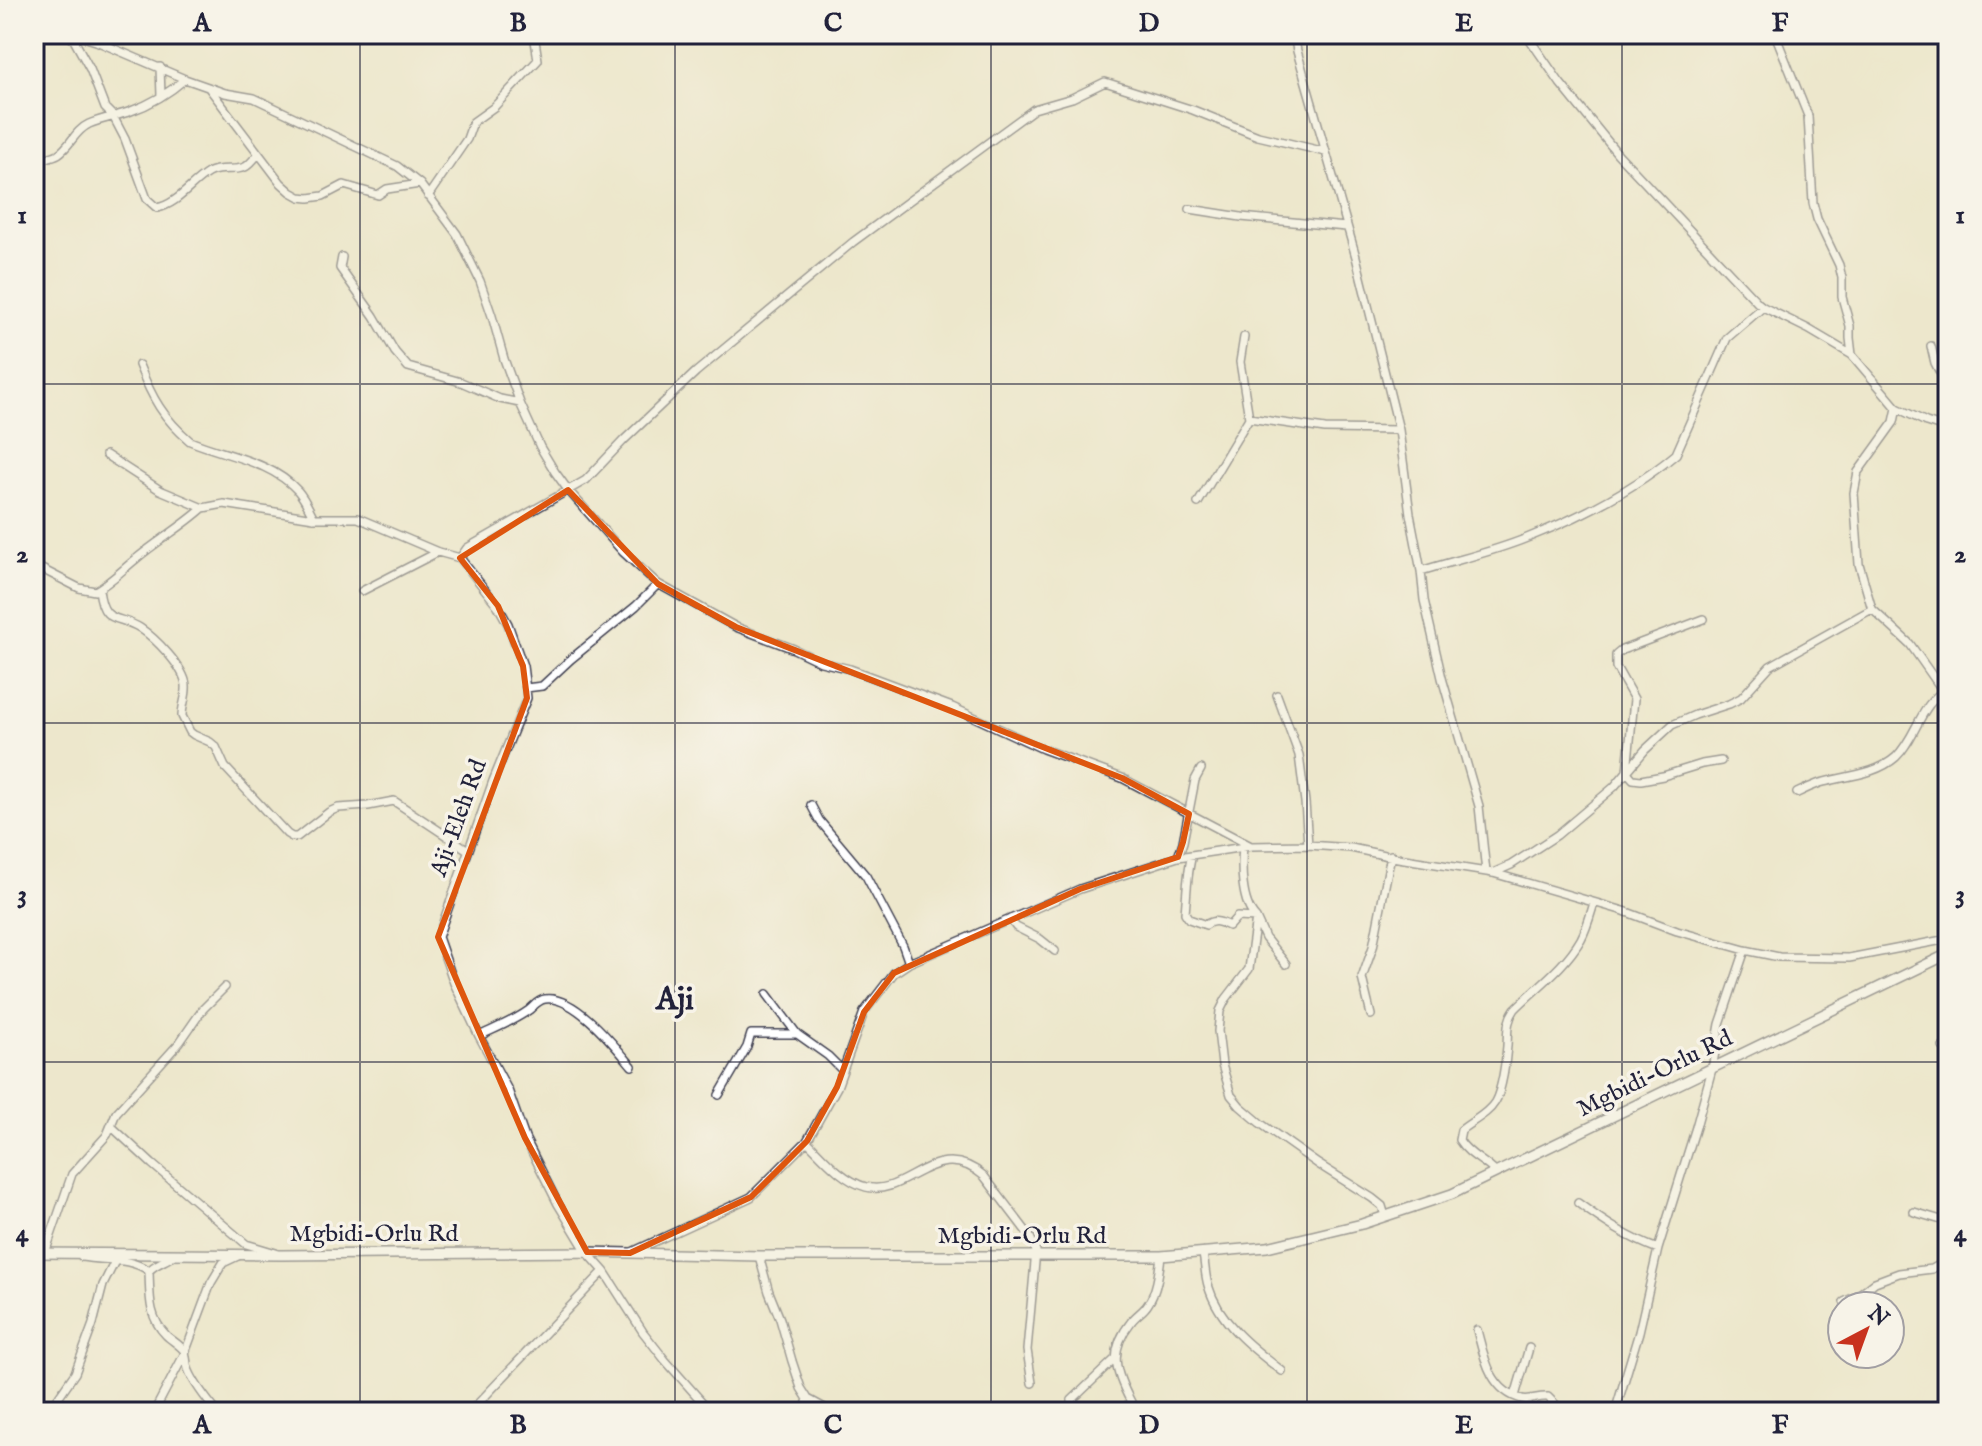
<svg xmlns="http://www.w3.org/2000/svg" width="1982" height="1446" font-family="'IM FELL English',serif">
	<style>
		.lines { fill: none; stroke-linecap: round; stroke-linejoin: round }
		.street-casing { stroke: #404051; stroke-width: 10 }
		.secondary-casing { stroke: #404051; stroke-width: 12 }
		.street { stroke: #fff; stroke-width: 7 }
		.secondary { stroke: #fff; stroke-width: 9 }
		.marked { fill: none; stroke: #de560e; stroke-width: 6; stroke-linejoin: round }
		.grid { fill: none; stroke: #22223b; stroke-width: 2; stroke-opacity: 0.55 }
		.labels { text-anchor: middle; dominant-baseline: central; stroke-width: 7; stroke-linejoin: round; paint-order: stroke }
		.street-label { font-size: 24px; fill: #22223b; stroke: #f7f3e8 }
		.district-label { font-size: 32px; font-weight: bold; fill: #22223b; stroke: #f7f3e8 }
		.neatline { fill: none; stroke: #22223b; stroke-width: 3 }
		.grid-label { font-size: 26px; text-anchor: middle; font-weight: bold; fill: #22223b }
	</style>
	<rect width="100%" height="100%" fill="#f7f3e8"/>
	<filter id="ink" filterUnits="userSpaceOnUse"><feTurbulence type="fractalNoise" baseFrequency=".0125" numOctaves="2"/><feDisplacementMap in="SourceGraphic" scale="16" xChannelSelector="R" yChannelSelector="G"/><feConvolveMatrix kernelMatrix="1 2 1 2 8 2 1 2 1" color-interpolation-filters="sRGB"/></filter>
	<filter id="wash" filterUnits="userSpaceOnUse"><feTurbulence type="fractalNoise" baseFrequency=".006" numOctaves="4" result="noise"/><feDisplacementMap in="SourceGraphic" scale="32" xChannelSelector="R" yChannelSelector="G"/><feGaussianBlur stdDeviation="1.8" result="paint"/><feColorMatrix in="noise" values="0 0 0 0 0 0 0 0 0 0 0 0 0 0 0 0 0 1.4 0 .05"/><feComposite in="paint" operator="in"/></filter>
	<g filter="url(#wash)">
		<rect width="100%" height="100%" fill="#ede7cc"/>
	</g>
	<g filter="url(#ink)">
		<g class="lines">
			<g class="street-casing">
				<path id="street" d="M 68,34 L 74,40 L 90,69 L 105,108 L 113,116 L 125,139 L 147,199 L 157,208 C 178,204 191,183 208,173 C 220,166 234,172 245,167 C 250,165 255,157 259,154
					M 73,34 L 96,41 L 185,79 L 225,93 L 254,98 L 397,166 L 420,184 L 457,234 L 480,281 L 492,316 L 504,359 L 520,403 L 540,447 L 555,472 L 568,490 L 623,552 L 658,584 L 736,627 L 794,649 L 821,662 L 850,669 L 952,707 L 1043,749 L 1122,778 L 1251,846
					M 1294,34 L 1297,51 L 1356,257 L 1399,430 L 1410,514 L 1421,571 L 1424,600 L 1442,678 L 1479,806 L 1486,872
					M 1526,34 L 1560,83 L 1617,153 L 1758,303 L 1763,307 L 1808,329 L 1852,355 L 1897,408 L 1926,422 L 1948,429
					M 1775,34 L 1808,116 L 1813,203 L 1817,219 L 1839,265 L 1842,278 L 1842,297 L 1850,326 L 1850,338 L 1852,355
					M 160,67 L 161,96
					M 209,88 L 281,183 L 291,192 L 300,197 L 309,198 L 323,196 L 344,185 L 378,195 L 387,189 L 420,184
					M 34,162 C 41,158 51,158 58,154 C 71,146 74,131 89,124 C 103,118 118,116 131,111 C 151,104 170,92 185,79
					M 428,196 L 467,139 L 473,122 L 494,107 L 538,60 L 534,34
					M 1190,209 L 1241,217 L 1346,227
					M 342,257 L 340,268 L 374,316 L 395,352 L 408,367 L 461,382 L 500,399 L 520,403
					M 1244,337 L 1240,362 L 1249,418
					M 1931,346 L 1935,363 L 1948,388
					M 139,365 C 152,398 163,418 190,441 C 226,456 271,461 298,491 C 305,499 309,509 314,518
					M 1897,408 L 1894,422 L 1858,472 L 1854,493 L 1859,564 L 1872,609 L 1910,644 L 1943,691
					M 106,455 L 160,490 L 203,508 L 224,504 L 314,518 L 358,518 L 438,552 L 460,558 L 498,606 L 508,624 L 523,666 L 527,698 L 493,781 L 438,937 L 454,983 L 479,1036 L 508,1090 L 525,1138 L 558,1204 L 587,1252 L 604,1271 L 643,1332 L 665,1360 L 711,1412
					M 1198,503 L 1249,418 L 1325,429 L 1399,430
					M 460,558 L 467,548 L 586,480 L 624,440 L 696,372 L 853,242 L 1034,109 L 1072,98 L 1105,82 L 1193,110 L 1258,136 L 1326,152
					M 34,565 L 79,588 L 95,591 C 111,582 122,570 136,559 C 157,541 182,527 203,508
					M 1421,571 C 1456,560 1493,552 1527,538 C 1580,517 1632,491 1676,454 L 1727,338 L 1763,307
					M 99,589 C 103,626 118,614 140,628 C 155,638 184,667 186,685 C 187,696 182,705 182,716 L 190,732 L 194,735 L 210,742 L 216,747 L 225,767 L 287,834 L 292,837 L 297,837 L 329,812 L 338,808 L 368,806 L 394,801 L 468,850
					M 362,591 L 438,552
					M 1704,619 L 1622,650 L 1616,655 L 1616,667 L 1634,699 L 1627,772 L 1633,779 L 1641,780 L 1663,776 L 1702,764 L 1721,761
					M 526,688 L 542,686 L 571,659 L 636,606 L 658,584
					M 1277,695 L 1299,755 L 1305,802 L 1308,845
					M 1797,793 C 1805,789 1812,786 1820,783 C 1845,776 1876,775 1896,757 C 1917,737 1920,702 1948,689
					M 811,805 L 819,820 L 866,876 L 903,946 L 909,963
					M 1243,847 C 1241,867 1241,903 1256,918 L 1249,969 L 1226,999 L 1220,1011 L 1218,1031 L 1222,1065 L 1231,1095 L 1240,1106 L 1260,1123 L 1318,1164 L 1372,1198 L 1382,1206 L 1385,1216
					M 1192,855 C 1187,872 1187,894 1185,913 L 1189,919 L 1206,925 C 1213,919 1221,922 1229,926 L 1237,917 L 1256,918 L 1265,938 L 1286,964
					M 1178,857 L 1183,842 L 1195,780 L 1201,769
					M 1493,873 L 1511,865 L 1557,835 L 1614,787 L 1645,750 L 1672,725 L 1695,715 L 1729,704 L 1741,698 L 1770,666 L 1872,609
					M 1010,919 L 1016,927 L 1040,939 L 1055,951
					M 1945,940 L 1947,906
					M 767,994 L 797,1034 L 828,1056 L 843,1071
					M 1371,1015 L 1362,978 L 1373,947 L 1391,855
					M 479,1036 C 496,1028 514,1021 529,1010 C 534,1006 538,1000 545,999 C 575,995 615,1046 632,1066
					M 1943,1047 L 1948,1049
					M 719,1095 L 747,1047 L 751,1034 L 797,1034
					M 111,1126 L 152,1164 L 246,1244 L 276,1253
					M 807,1141 C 823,1157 843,1181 866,1187 C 906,1198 936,1135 984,1176 L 1029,1235 L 1036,1251 L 1027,1350 L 1032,1383
					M 1496,1173 C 1484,1160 1469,1156 1459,1140 L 1461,1130 C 1472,1121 1488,1114 1495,1102 C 1502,1090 1506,1060 1507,1046 C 1508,1031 1506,1022 1515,1009 C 1537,987 1565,967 1581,939 C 1587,928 1590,916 1594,903
					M 1578,1203 C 1604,1222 1628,1238 1658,1249
					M 1914,1212 L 1948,1222
					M 632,1252 L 751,1197 L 807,1141 L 837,1087 L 864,1012 L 894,973 L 909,963 L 1080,889 L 1178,857 L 1251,846 L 1308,845 L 1351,848 L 1398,858 L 1493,873 L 1624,911 L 1677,931 L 1745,950 L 1779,957 L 1849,958 L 1948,939
					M 45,1253 L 72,1174 L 107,1135 L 116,1113 L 180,1042 L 203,1009 L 225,987
					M 175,1254 C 167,1261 154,1264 149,1271 C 150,1295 148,1317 166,1335 C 172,1341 181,1345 185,1352 C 187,1358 186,1365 189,1371 C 195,1385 207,1400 217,1412
					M 1203,1254 C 1205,1264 1205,1275 1208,1285 C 1219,1323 1252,1348 1282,1371
					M 759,1256 L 769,1292 L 780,1319 L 792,1361 L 801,1388 L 808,1399 L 804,1412
					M 82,1257 C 104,1261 130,1257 149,1271
					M 1844,1302 L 1857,1296 L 1875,1282 L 1899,1273 L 1932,1269 L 1948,1260
					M 1477,1330 C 1484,1357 1490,1391 1522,1399 C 1531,1401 1538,1396 1548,1397 L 1563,1412
					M 1515,1396 L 1529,1348
					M 57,1399 L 75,1373 L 93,1324 L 103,1285 L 115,1261
					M 808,1399 L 832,1412
					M 1072,1400 L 1114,1360
					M 1131,1402 C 1115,1372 1108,1351 1131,1322 C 1136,1315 1144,1311 1148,1304 C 1157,1291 1159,1272 1161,1256
					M 154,1412 L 185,1353 L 211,1283 L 223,1263 L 240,1255
					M 470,1412 L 604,1271
					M 1615,1412 L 1639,1332 L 1658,1249 L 1696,1127 L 1712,1069 L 1720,1024 L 1745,950"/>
			</g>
			<g class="secondary-casing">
				<path id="secondary" d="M 34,1253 L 282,1255 L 587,1252 L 759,1256 L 1161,1256 L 1267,1247 L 1362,1224 L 1452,1194 L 1948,954"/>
			</g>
			<use href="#street" class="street"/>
			<use href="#secondary" class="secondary"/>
		</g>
	</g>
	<path d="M0 0H1982V1446H0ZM 568,490 L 658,584 L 736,627 L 1122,778 L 1189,814 L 1183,842 L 1178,857 L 1080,889 L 894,973 L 864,1012 L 837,1087 L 807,1141 L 751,1197 L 630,1253 L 587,1252 L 525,1138 L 438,937 L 527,698 L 523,666 L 498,606 L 460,558 Z" fill="#ede7cc" fill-opacity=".55" fill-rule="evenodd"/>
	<path class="marked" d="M 568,490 L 658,584 L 736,627 L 1122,778 L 1189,814 L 1183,842 L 1178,857 L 1080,889 L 894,973 L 864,1012 L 837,1087 L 807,1141 L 751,1197 L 630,1253 L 587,1252 L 525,1138 L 438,937 L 527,698 L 523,666 L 498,606 L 460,558 Z"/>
	<path class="grid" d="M 360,34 L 360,1412M 675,34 L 675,1412M 991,34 L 991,1412M 1307,34 L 1307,1412M 1622,34 L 1622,1412M 34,384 L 1948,384M 34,723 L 1948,723M 34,1062 L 1948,1062"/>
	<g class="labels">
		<g class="street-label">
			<text transform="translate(459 818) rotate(-70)">Aji-Eleh Rd</text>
			<text transform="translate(1655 1074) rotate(-26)">Mgbidi-Orlu Rd</text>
			<text x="374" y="1234">Mgbidi-Orlu Rd</text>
			<text x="1022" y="1236">Mgbidi-Orlu Rd</text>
		</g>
		<g class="district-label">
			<text x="675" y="1000">Aji</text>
		</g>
	</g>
	<rect width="1982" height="1446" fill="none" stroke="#f7f3e8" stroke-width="88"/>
	<g transform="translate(1866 1330) rotate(41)"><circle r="38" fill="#f7f3e8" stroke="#a29fa3" stroke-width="2"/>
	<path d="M0-6L14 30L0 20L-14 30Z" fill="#c8321e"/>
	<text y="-12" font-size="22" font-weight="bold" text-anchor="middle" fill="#22223b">N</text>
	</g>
	<rect x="44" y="44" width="1894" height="1358" class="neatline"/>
	<g class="grid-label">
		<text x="202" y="31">A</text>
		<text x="518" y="31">B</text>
		<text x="833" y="31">C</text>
		<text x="1149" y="31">D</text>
		<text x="1464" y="31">E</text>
		<text x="1780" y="31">F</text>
		<text x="22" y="223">1</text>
		<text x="1960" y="223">1</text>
		<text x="22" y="562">2</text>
		<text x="1960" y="562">2</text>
		<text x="22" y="902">3</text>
		<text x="1960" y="902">3</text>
		<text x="22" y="1241">4</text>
		<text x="1960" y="1241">4</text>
		<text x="202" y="1433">A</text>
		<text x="518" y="1433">B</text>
		<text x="833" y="1433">C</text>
		<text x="1149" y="1433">D</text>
		<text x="1464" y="1433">E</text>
		<text x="1780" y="1433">F</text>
	</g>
</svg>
